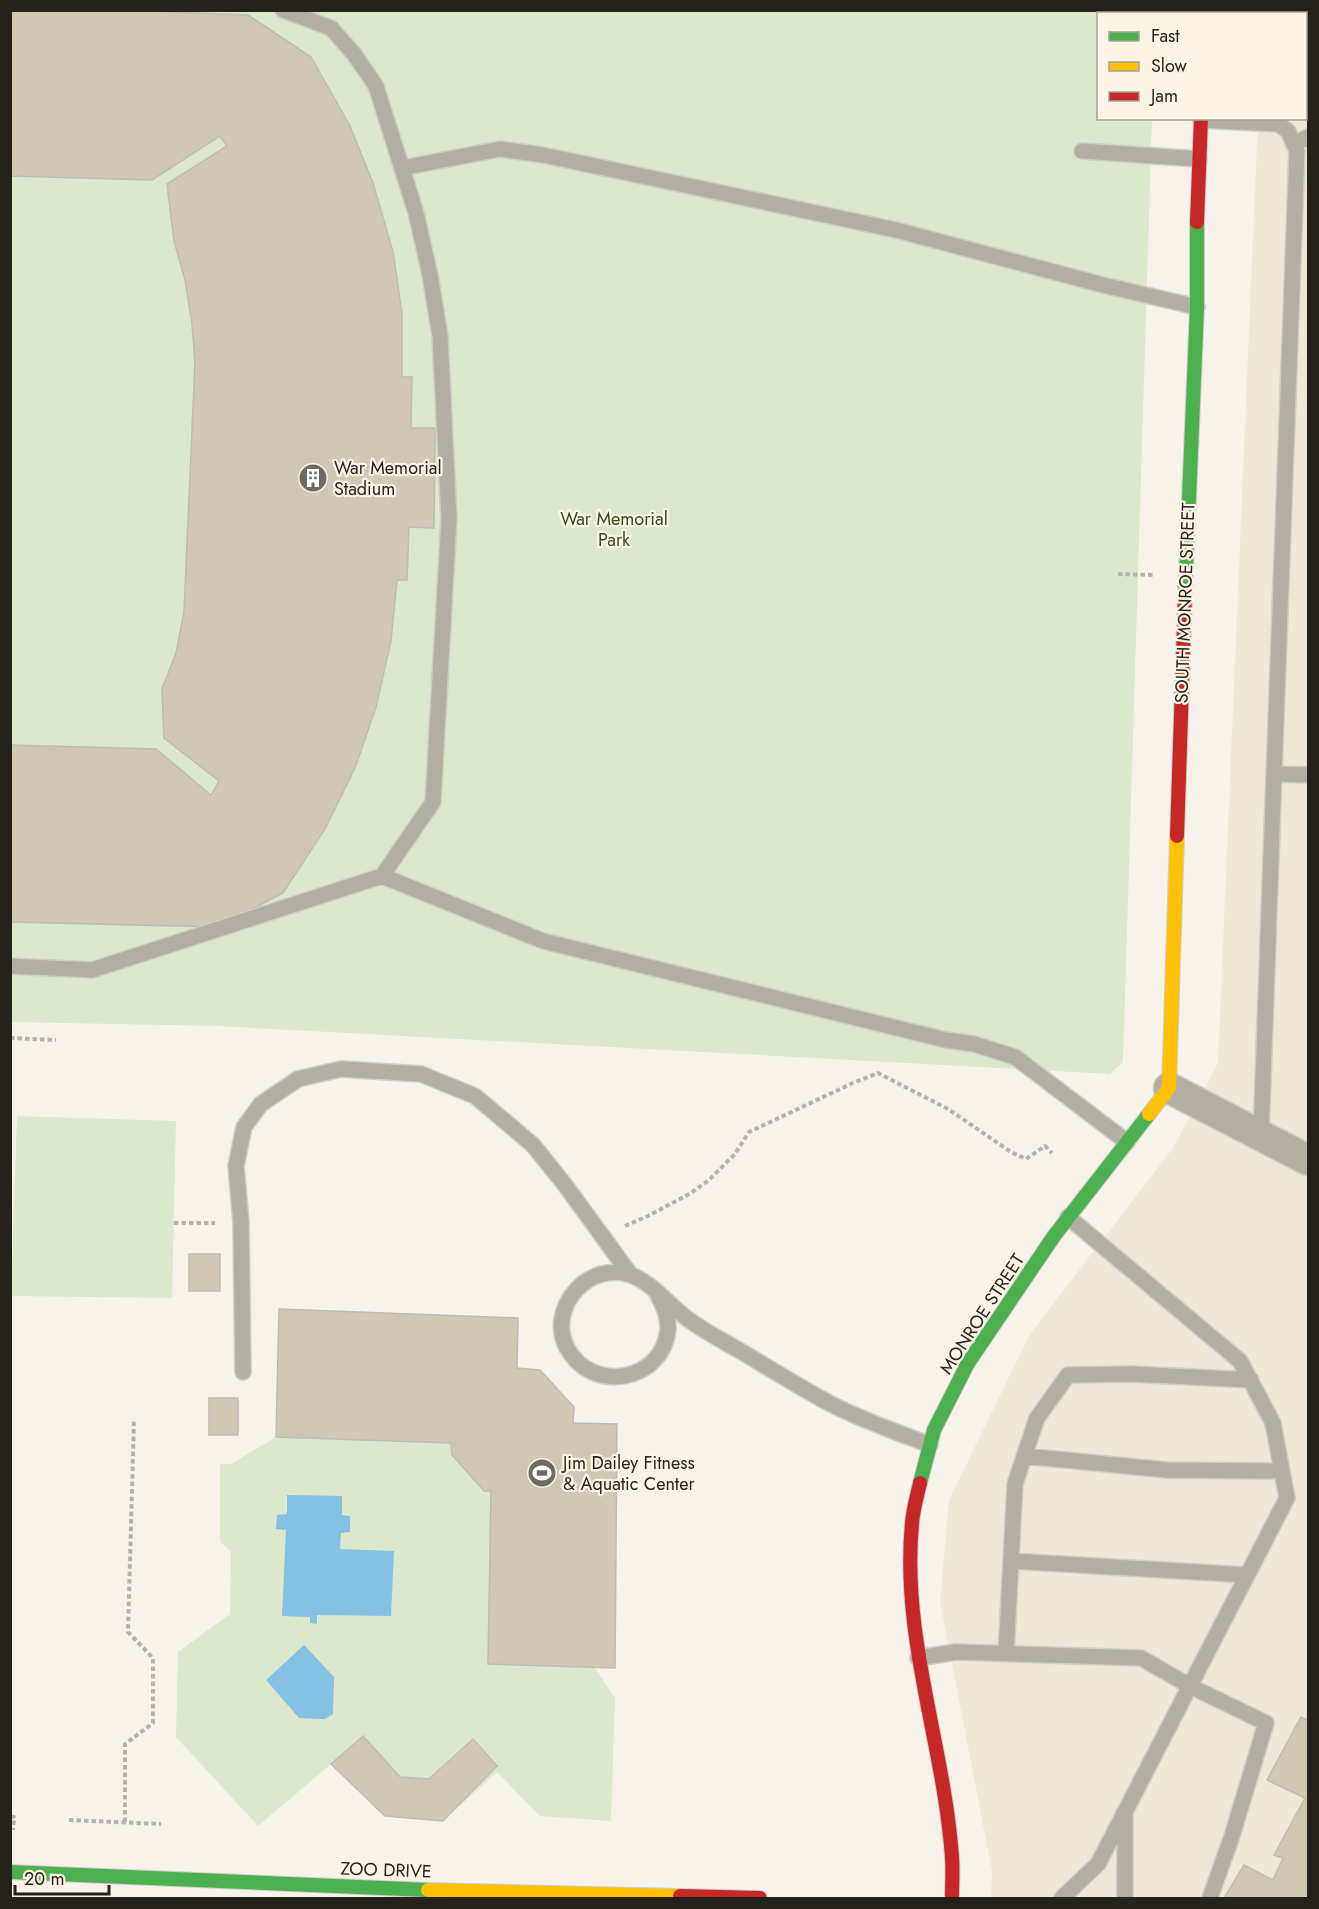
<svg xmlns="http://www.w3.org/2000/svg" width="1319" height="1909" font-family="Jost,sans-serif">
	<style>
		.built { fill: #efe8d8 }
		.green { fill: #dbe8cb }
		.water { fill: #84c1e3 }
		.building { fill: #d0c8b3; stroke: #bebbb5; stroke-width: 1.5 }
		.lines { fill: none; stroke-linecap: round; stroke-linejoin: round }
		.lane-casing { stroke: #d0cdc7; stroke-width: 18 }
		.street-casing { stroke: #d0cdc7; stroke-width: 33 }
		.fast-casing { stroke: #d0cdc7; stroke-width: 16 }
		.slow-casing { stroke: #d0cdc7; stroke-width: 16 }
		.jam-casing { stroke: #d0cdc7; stroke-width: 16 }
		.path { stroke: #b6b2aa; stroke-width: 4; stroke-dasharray: 4.5 3; stroke-linecap: butt }
		.lane { stroke: #b3aea4; stroke-width: 15 }
		.street { stroke: #b3aea4; stroke-width: 30 }
		.fast { stroke: #4caf50; stroke-width: 14 }
		.slow { stroke: #ffc107; stroke-width: 14 }
		.jam { stroke: #c62828; stroke-width: 14 }
		.labels { text-anchor: middle; dominant-baseline: central; stroke-width: 4.5; stroke-linejoin: round; paint-order: stroke }
		.poi-label { font-size: 18px; fill: #25221d; stroke: #fcf5e6; text-anchor: start }
		.park-label { font-size: 18px; fill: #314c17; stroke: #fcf5e6 }
		.street-label { font-size: 18px; fill: #25221d; stroke: #fcf5e6 }
	</style>
	<rect width="100%" height="100%" fill="#f7f3eb"/>
	<path class="built" d="M 1263,11 L 1308,11 L 1308,1898 L 991,1898 L 992,1871 L 940,1602 L 949,1500 L 1030,1334 L 1173,1148 L 1218,1063 L 1258,119 L 1306,118 L 1306,14 L 1263,13 Z"/>
	<path class="green" d="M 11,11 L 1155,11 L 1155,13 L 1098,14 L 1098,118 L 1152,119 L 1123,1062 L 1110,1074 L 219,1026 L 11,1022 Z
		M 17,1116 L 176,1121 L 172,1298 L 11,1296 Z
		M 276,1437 L 451,1443 L 452,1455 L 484,1491 L 491,1491 L 488,1664 L 595,1668 L 615,1698 L 611,1821 L 540,1816 L 497,1772 L 443,1821 L 385,1816 L 331,1764 L 258,1826 L 176,1737 L 178,1652 L 230,1614 L 231,1551 L 220,1542 L 220,1464 L 231,1464 Z"/>
	<path class="water" d="M 287,1495 L 342,1496 L 342,1515 L 350,1516 L 350,1532 L 341,1533 L 340,1549 L 394,1551 L 391,1616 L 317,1615 L 317,1624 L 310,1623 L 310,1617 L 282,1616 L 286,1530 L 276,1529 L 277,1515 L 287,1514 Z
		M 304,1645 L 334,1677 L 333,1714 L 325,1719 L 299,1718 L 266,1680 Z"/>
	<path class="building" d="M 10,10 L 123,10 L 248,15 L 311,57 L 350,126 L 373,183 L 393,252 L 402,313 L 402,377 L 412,377 L 411,428 L 435,428 L 434,528 L 409,527 L 407,580 L 397,580 L 391,641 L 376,707 L 355,768 L 325,829 L 283,893 L 218,927 L 10,922 L 10,745 L 156,749 L 211,795 L 219,781 L 164,738 L 162,689 L 176,653 L 184,612 L 195,362 L 192,324 L 185,280 L 174,241 L 167,184 L 227,146 L 220,136 L 152,180 L 10,176 Z
		M 189,1254 L 220,1254 L 220,1291 L 189,1291 Z
		M 279,1309 L 518,1318 L 517,1368 L 540,1370 L 574,1407 L 573,1423 L 617,1424 L 615,1668 L 488,1664 L 491,1491 L 484,1491 L 452,1455 L 451,1443 L 276,1437 Z
		M 209,1398 L 238,1398 L 238,1435 L 209,1435 Z
		M 1301,1717 L 1308,1720 L 1308,1898 L 1224,1898 L 1244,1865 L 1273,1880 L 1283,1858 L 1274,1855 L 1305,1798 L 1267,1780 Z
		M 363,1736 L 400,1777 L 429,1779 L 473,1739 L 497,1766 L 443,1821 L 385,1816 L 331,1764 Z"/>
	<g class="lines">
		<g class="lane-casing">
			<path id="lane" d="M 1201,120 L 1278,124 L 1288,131 L 1297,151 L 1274,774
				M 1294,144 L 1308,137
				M 1082,151 L 1199,159
				M 402,168 L 500,149 L 543,155 L 896,230 L 1103,285 L 1197,307
				M 382,876 L 543,941 L 946,1040 L 974,1044 L 1015,1057 L 1127,1142
				M 10,966 L 92,970 L 382,876 L 433,802 L 449,518 L 440,336 L 430,275 L 416,213 L 376,86 L 354,54 L 331,28 L 283,10
				M 1261,1135 L 1274,774 L 1308,775
				M 658,1295 C 663,1306 669,1317 668,1330 C 662,1382 592,1394 567,1348 C 546,1308 589,1260 631,1275 C 653,1283 672,1309 692,1322 C 709,1334 729,1344 747,1355 C 774,1371 801,1388 829,1403 C 861,1420 897,1432 930,1445
				M 243,1372 L 241,1222 L 236,1166 L 244,1127 L 261,1104 L 298,1079 L 341,1069 L 421,1074 L 475,1096 L 533,1145 L 565,1185 L 630,1274
				M 1024,1456 L 1167,1470 L 1282,1471
				M 1011,1561 L 1247,1575
				M 1006,1654 L 1015,1484 L 1037,1418 L 1068,1375 L 1132,1374 L 1251,1380
				M 918,1658 L 956,1652 L 1141,1658 L 1190,1686 L 1266,1723 L 1232,1836 L 1210,1898
				M 1125,1814 L 1125,1898
				M 1062,1898 L 1098,1864 L 1287,1498 L 1273,1423 L 1240,1361 L 1068,1217"/>
		</g>
		<g class="street-casing">
			<path id="street" d="M 1206,14 L 1206,10
				M 1169,1088 L 1308,1160"/>
		</g>
		<g class="fast-casing">
			<path id="fast" d="M 1185,595 L 1197,307 L 1197,222
				M 920,1483 L 934,1430 L 968,1363 L 1054,1236 L 1149,1114
				M 10,1872 L 428,1890"/>
		</g>
		<g class="slow-casing">
			<path id="slow" d="M 1149,1114 L 1169,1088 L 1177,836
				M 428,1890 L 680,1896"/>
		</g>
		<g class="jam-casing">
			<path id="jam" d="M 1197,222 L 1201,118
				M 1177,836 L 1185,595
				M 920,1483 C 917,1496 913,1510 912,1523 C 901,1637 944,1745 952,1857 C 953,1871 952,1884 952,1898
				M 680,1896 L 760,1898"/>
		</g>
		<path class="path" d="M 1118,574 L 1154,575
			M 10,1038 L 56,1040
			M 174,1223 L 215,1223
			M 625,1226 L 648,1216 L 691,1193 L 709,1180 L 735,1154 L 749,1132 L 853,1083 L 878,1073 L 948,1109 L 1011,1152 L 1026,1159 L 1045,1146 L 1052,1153
			M 10,1817 L 14,1817 L 13,1830
			M 69,1820 L 161,1824
			M 125,1822 L 125,1744 L 153,1723 L 153,1658 L 128,1632 L 134,1420"/>
		<use href="#lane" class="lane"/>
		<use href="#street" class="street"/>
		<use href="#fast" class="fast"/>
		<use href="#slow" class="slow"/>
		<use href="#jam" class="jam"/>
	</g>
	<defs>
		<g id="building-disc" transform="scale(1.5)"><circle r="9.5" fill="#6e6b65" stroke="#fcf5e6"/><path d="M-4-6H4V6H1V3H-1V6H-4ZM-2.5-4.3h1.7v1.8h-1.7ZM.8-4.3h1.7v1.8H.8ZM-2.5-1h1.7V.8h-1.7ZM.8-1h1.7V.8H.8Z" fill="#fff"/></g>
		<g id="stadium-disc" transform="scale(1.5)"><circle r="9.5" fill="#6e6b65" stroke="#fcf5e6"/><path d="M0-5a6.5 5 0 1 0 0 10a6.5 5 0 1 0 0-10ZM-3.5-1.8h7v3.6h-7Z" fill="#fff"/></g>
	</defs>
	<g fill-rule="evenodd">
		<use href="#building-disc" x="313" y="478"/>
		<use href="#stadium-disc" x="542" y="1473"/>
	</g>
	<g class="labels">
		<g class="poi-label">
			<text x="334" y="468">War Memorial<tspan x="334" dy="21">Stadium</tspan></text>
			<text x="563" y="1463">Jim Dailey Fitness<tspan x="563" dy="21">&amp; Aquatic Center</tspan></text>
		</g>
		<g class="park-label">
			<text x="614" y="519">War Memorial<tspan x="614" dy="21">Park</tspan></text>
		</g>
		<g class="street-label">
			<text transform="translate(1185 603) rotate(-88)">SOUTH MONROE STREET</text>
			<text transform="translate(982 1314) rotate(-57)">MONROE STREET</text>
			<text transform="translate(386 1870) rotate(2)">ZOO DRIVE</text>
		</g>
	</g>
	<rect width="1319" height="1909" fill="none" stroke="#25221d" stroke-width="24"/>
	<rect x="1097" y="12" width="210" height="108" fill="#fcf5e6" stroke="#a6a196" stroke-width="1.5"/>
	<rect x="1109" y="32" width="30" height="9" fill="#4caf50" stroke="#a6a196" stroke-width="1.5"/>
	<text x="1151" y="42" font-size="18" fill="#25221d">Fast</text>
	<rect x="1109" y="62" width="30" height="9" fill="#ffc107" stroke="#a6a196" stroke-width="1.5"/>
	<text x="1151" y="72" font-size="18" fill="#25221d">Slow</text>
	<rect x="1109" y="92" width="30" height="9" fill="#c62828" stroke="#a6a196" stroke-width="1.5"/>
	<text x="1151" y="102" font-size="18" fill="#25221d">Jam</text>
	<path d="M15 1885v9h94v-9" fill="none" stroke="#25221d" stroke-width="3"/>
	<text x="24" y="1885" font-size="18" fill="#25221d" stroke="#fcf5e6" stroke-width="4.5" paint-order="stroke">20 m</text>
</svg>
